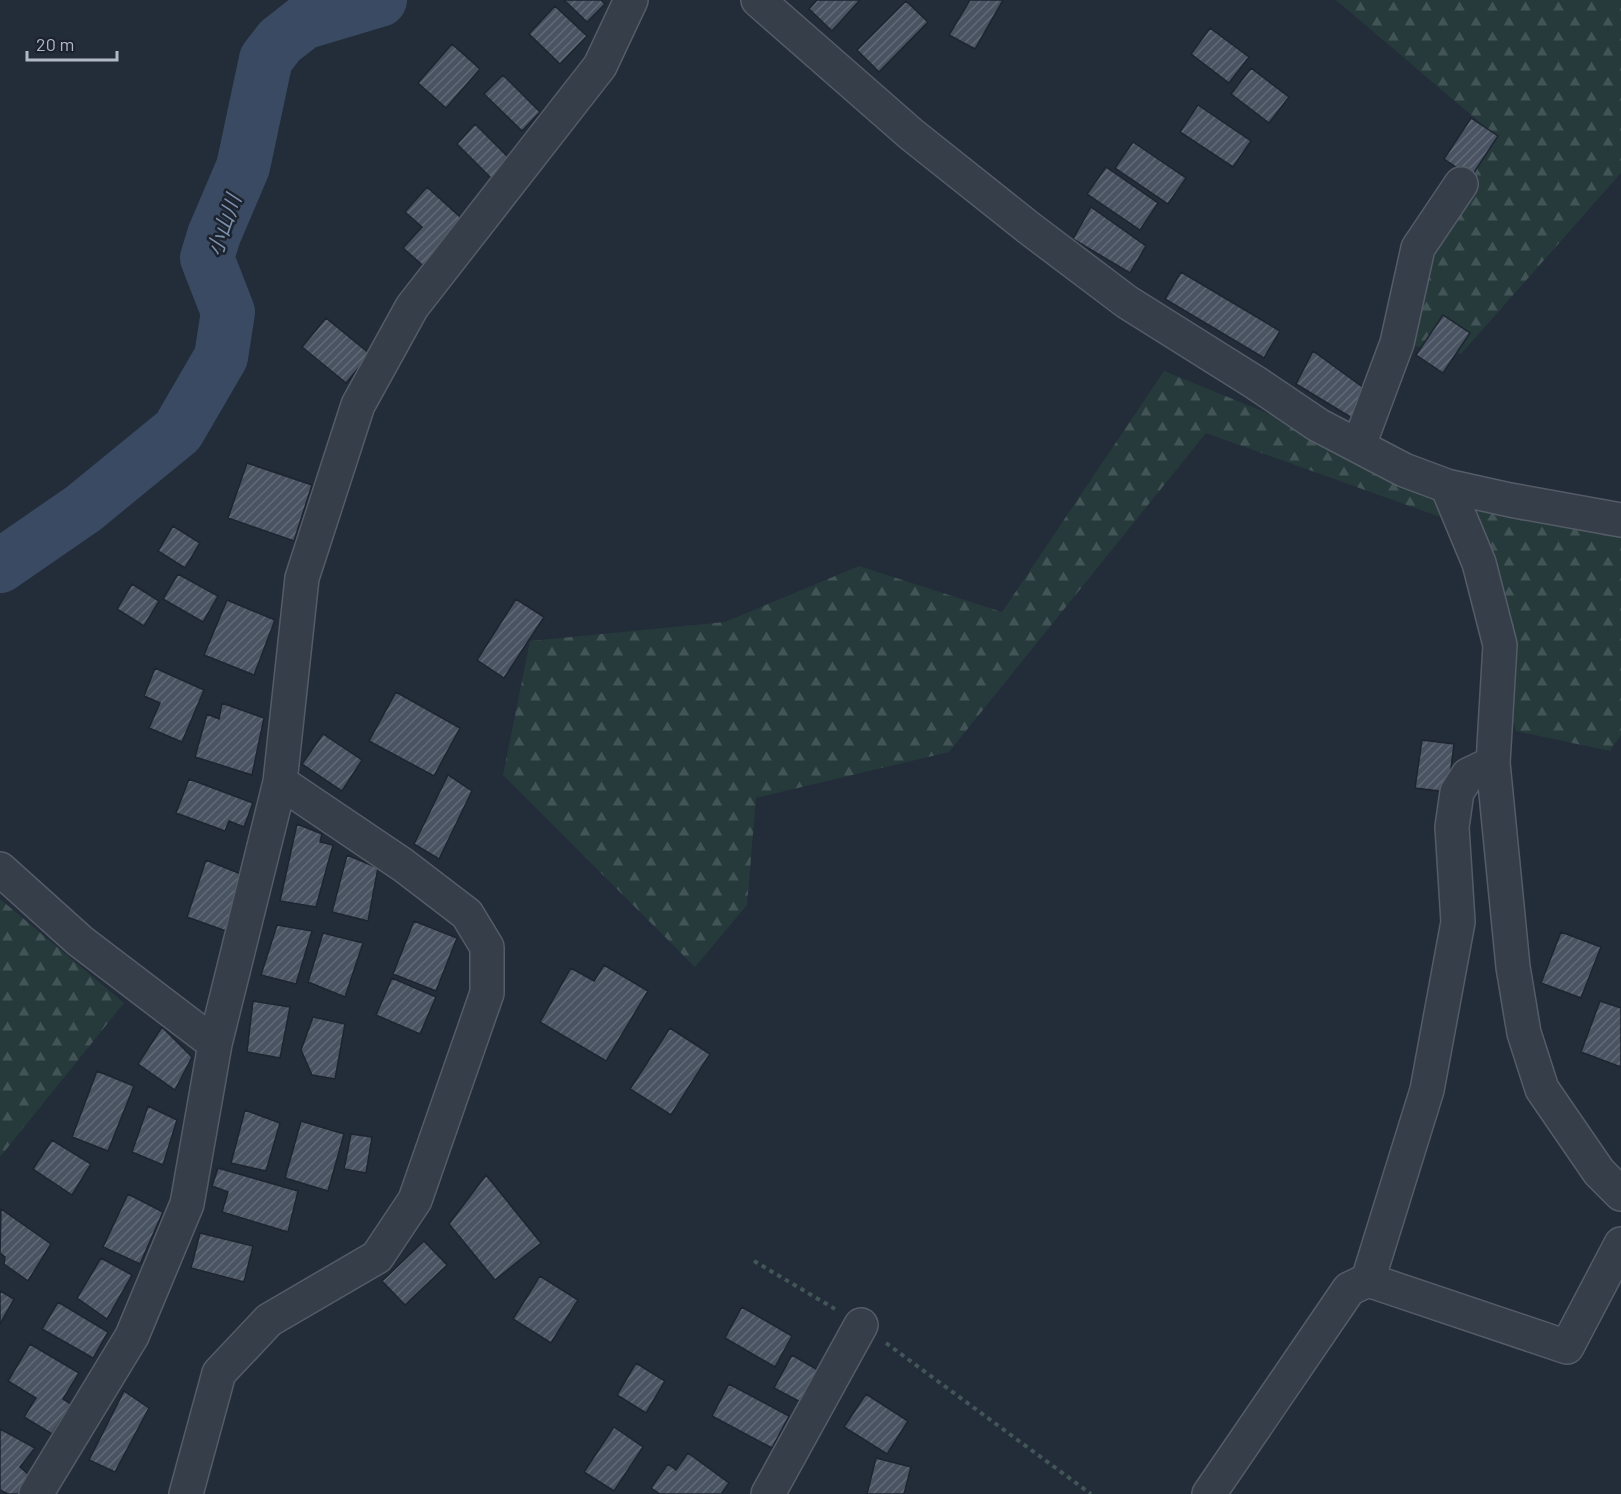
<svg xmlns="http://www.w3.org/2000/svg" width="1621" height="1494" font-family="Barlow,'Noto Sans JP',sans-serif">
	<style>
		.forest { fill: url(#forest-firs) }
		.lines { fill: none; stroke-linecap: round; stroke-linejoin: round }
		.river { stroke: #394a62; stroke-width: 54 }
		.building { fill: url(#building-hatch); stroke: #1e2530; stroke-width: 1.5 }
		.minor-casing { stroke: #545c67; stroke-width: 36 }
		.path { stroke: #425557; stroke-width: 4; stroke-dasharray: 4.5 4.5; stroke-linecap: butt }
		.minor { stroke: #363e49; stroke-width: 33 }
		.labels { text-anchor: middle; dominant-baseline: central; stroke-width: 5; stroke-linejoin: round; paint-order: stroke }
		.water-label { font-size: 21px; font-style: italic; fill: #7b90ac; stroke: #1c232e }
	</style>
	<defs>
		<pattern id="forest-firs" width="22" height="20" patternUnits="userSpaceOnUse" patternTransform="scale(1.5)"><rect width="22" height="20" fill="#26393b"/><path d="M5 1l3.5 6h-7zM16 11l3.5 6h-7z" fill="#435456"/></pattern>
		<pattern id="building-hatch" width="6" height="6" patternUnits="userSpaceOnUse" patternTransform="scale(1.5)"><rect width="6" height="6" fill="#495362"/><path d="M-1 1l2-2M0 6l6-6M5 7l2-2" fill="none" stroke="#616a77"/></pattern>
	</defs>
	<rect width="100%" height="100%" fill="#232c39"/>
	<path class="forest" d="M 1336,0 L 1621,0 L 1621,173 L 1461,354 L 1397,343 L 1484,126 Z
		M 1164,371 L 1422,476 L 1621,516 L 1621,735 L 1610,751 L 1516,731 L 1457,523 L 1206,433 L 949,752 L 756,798 L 747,905 L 695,967 L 503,775 L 530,641 L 725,622 L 859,566 L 1002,612 Z
		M 0,899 L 124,1003 L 0,1157 Z"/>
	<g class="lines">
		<path class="river" d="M 0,566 L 84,508 L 178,431 L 221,357 L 228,312 L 207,258 L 214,235 L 243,167 L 266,59 L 280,41 L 303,23 L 380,0"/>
	</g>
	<path class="building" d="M 564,0 L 601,0 L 605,4 L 587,22 Z
		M 817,0 L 860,0 L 832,31 L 809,9 Z
		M 970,0 L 1003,0 L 975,49 L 949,35 Z
		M 906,1 L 928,22 L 879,72 L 857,50 Z
		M 555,6 L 587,36 L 560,64 L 529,34 Z
		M 1210,28 L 1249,57 L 1229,83 L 1191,54 Z
		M 452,44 L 480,69 L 446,108 L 418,83 Z
		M 1251,68 L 1289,97 L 1269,123 L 1231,94 Z
		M 503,75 L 540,112 L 522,131 L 484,94 Z
		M 1198,105 L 1251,141 L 1233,167 L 1180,132 Z
		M 1471,118 L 1498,136 L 1471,177 L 1444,159 Z
		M 475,124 L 513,162 L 494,181 L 457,144 Z
		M 1133,142 L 1186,178 L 1168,204 L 1115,168 Z
		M 1106,167 L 1158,203 L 1140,230 L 1087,194 Z
		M 427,187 L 470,226 L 429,271 L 403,248 L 422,227 L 405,212 Z
		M 1091,207 L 1146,246 L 1130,273 L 1073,239 Z
		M 1181,272 L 1280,331 L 1264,358 L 1165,299 Z
		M 1443,315 L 1470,333 L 1443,373 L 1416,355 Z
		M 326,318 L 370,354 L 346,383 L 302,347 Z
		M 1313,351 L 1368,391 L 1352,418 L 1296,384 Z
		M 247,463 L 312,485 L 294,541 L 228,518 Z
		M 173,526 L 200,543 L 185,568 L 158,551 Z
		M 178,574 L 218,596 L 203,622 L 163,599 Z
		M 132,584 L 159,601 L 144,626 L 117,609 Z
		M 516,599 L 544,617 L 504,678 L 477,660 Z
		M 227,600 L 275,620 L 254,675 L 204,655 Z
		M 155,668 L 204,690 L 182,742 L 149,728 L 160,703 L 144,696 Z
		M 396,692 L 460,728 L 434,776 L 369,741 Z
		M 222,703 L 264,718 L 252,775 L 195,757 L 207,714 L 219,719 Z
		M 323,734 L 362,760 L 342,791 L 302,764 Z
		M 1422,740 L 1454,744 L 1448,792 L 1415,788 Z
		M 448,775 L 472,791 L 439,859 L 414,844 Z
		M 189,779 L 253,803 L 244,827 L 229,821 L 225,831 L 176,813 Z
		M 297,824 L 322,834 L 320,842 L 333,845 L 316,907 L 280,901 Z
		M 347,855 L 378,868 L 368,921 L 332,912 Z
		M 206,860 L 241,874 L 226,931 L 187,917 Z
		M 414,921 L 457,938 L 436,991 L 393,974 Z
		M 277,925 L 312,931 L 296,984 L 261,975 Z
		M 1561,932 L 1601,947 L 1581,998 L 1541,983 Z
		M 323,933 L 363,943 L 345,997 L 308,982 Z
		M 604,965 L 648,991 L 606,1061 L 540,1022 L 571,968 L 594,981 Z
		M 392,978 L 436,997 L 420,1034 L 376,1015 Z
		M 253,1001 L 290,1007 L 280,1058 L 247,1052 Z
		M 1600,1001 L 1621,1008 L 1621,1067 L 1581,1052 Z
		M 313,1017 L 345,1024 L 335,1079 L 312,1075 L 301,1050 Z
		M 162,1027 L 192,1057 L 175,1090 L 138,1064 Z
		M 670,1028 L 710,1054 L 671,1115 L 630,1089 Z
		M 97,1071 L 134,1086 L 108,1151 L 72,1137 Z
		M 148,1106 L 177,1120 L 163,1165 L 132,1152 Z
		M 245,1110 L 280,1123 L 266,1171 L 231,1163 Z
		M 301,1121 L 344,1134 L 328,1191 L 285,1178 Z
		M 351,1134 L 372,1137 L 366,1173 L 344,1169 Z
		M 52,1140 L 91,1164 L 72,1195 L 33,1169 Z
		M 218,1168 L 298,1191 L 288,1232 L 222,1212 L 228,1192 L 212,1186 Z
		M 486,1175 L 541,1243 L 495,1280 L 449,1224 Z
		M 128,1194 L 163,1212 L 140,1264 L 103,1247 Z
		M 1,1209 L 51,1244 L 28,1281 L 4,1264 L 5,1257 L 0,1253 Z
		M 200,1233 L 253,1246 L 244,1282 L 191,1268 Z
		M 424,1241 L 447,1265 L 405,1305 L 382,1281 Z
		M 101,1258 L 132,1275 L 107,1319 L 77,1298 Z
		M 540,1276 L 578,1300 L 551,1343 L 513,1319 Z
		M 0,1291 L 14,1299 L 0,1324 Z
		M 58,1302 L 108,1332 L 93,1358 L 42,1329 Z
		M 742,1307 L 792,1336 L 775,1367 L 725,1338 Z
		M 30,1344 L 79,1373 L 63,1399 L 71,1404 L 52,1434 L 24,1417 L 36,1398 L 8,1381 Z
		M 792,1355 L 823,1373 L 806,1405 L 774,1388 Z
		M 636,1363 L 665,1381 L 646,1413 L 617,1395 Z
		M 729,1384 L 789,1416 L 772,1448 L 712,1416 Z
		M 124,1391 L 149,1408 L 115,1472 L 89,1460 Z
		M 866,1394 L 908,1421 L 887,1454 L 844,1427 Z
		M 614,1427 L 643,1447 L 614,1491 L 584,1472 Z
		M 0,1429 L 35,1448 L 20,1467 L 28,1474 L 18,1494 L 8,1494 L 0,1490 Z
		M 688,1453 L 729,1483 L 721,1494 L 660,1494 L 651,1488 L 668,1464 L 676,1470 Z
		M 876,1458 L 911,1467 L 904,1494 L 867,1494 Z"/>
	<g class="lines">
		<g class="minor-casing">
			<path id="minor" d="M 758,0 L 911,134 L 1029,228 L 1127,302 L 1256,383 L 1318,425 L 1404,470 L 1447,486 L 1510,500 L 1621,520
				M 1359,445 L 1397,343 L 1418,248 L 1461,184
				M 1447,486 L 1479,563 L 1500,645 L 1493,763 L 1513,967 L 1524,1033 L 1542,1089 L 1599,1172 L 1621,1194
				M 1493,763 L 1468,775 L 1457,792 L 1452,827 L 1458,922 L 1427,1090 L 1368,1280 L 1567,1347 L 1621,1244
				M 0,869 L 80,941 L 215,1044
				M 36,1494 L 132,1336 L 187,1204 L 215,1044 L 280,782 L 302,578 L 358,405 L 412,307 L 600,66 L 631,0
				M 186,1494 L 219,1373 L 269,1320 L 377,1257 L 415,1200 L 487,993 L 487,947 L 467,914 L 403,865 L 280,782
				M 768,1494 L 861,1325
				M 1209,1494 L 1349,1289 L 1368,1280"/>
		</g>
		<path class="path" d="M 754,1261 L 835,1309
			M 886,1343 L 1091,1494"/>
		<use href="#minor" class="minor"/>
	</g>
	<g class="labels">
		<g class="water-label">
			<text transform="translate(223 225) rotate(-71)">小山川</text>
		</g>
	</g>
	<path d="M27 51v9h90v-9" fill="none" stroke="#b1b9c5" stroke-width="3"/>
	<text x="36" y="51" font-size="18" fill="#b1b9c5" stroke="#1c232e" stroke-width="4.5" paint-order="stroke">20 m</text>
</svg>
